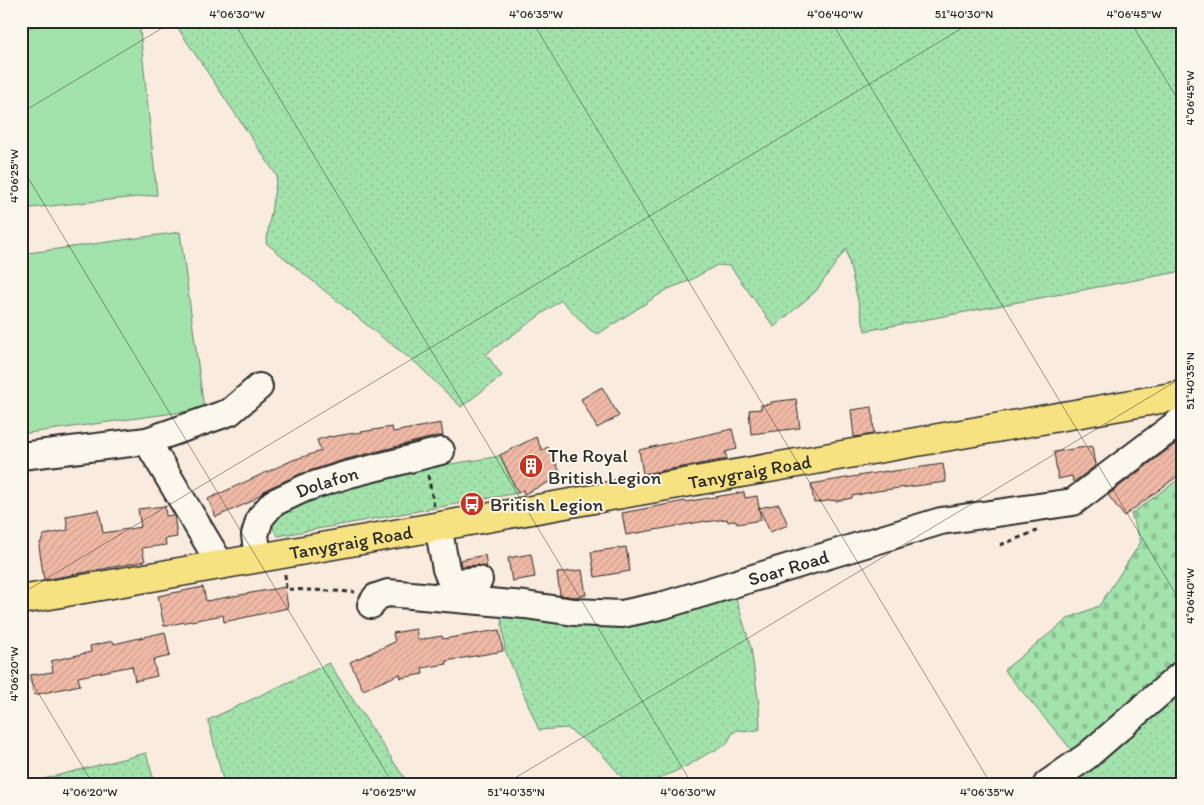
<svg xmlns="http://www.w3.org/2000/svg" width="1204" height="805" font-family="Itim,sans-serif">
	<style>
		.grass { fill: url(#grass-dots); stroke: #66866b }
		.cemetery { fill: url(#cemetery-stones); stroke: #66866b }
		.pitch { fill: #a2e2ab; stroke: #66866b }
		.building { fill: url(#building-hatch); stroke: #2b2b2b }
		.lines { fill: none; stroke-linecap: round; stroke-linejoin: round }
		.minor-casing { stroke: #2b2b2b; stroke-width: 30 }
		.major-casing { stroke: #2b2b2b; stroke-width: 31 }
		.path { stroke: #2b2b2b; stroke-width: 3; stroke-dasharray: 5 4; stroke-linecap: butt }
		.minor { stroke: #fbf7ec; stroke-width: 26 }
		.major { stroke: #f7e281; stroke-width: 28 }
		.ticks { fill: none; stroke: #2b2b2b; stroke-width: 1; stroke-opacity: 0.45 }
		.labels { text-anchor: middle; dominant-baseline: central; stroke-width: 4; stroke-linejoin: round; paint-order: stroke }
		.poi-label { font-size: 19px; fill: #2b2b2b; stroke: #fbf7ec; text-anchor: start }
		.street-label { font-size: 19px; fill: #2b2b2b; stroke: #fbf7ec }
		.neatline { fill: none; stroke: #2b2b2b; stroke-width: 2 }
		.ticks-label { font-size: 12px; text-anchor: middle; fill: #2b2b2b }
	</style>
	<defs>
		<pattern id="grass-dots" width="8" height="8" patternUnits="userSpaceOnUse" patternTransform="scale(1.25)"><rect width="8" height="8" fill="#a2e2ab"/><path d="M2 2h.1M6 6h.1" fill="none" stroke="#8cc293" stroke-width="1.8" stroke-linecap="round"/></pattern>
		<pattern id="cemetery-stones" width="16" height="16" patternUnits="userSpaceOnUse" patternTransform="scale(1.25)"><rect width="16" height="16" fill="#a2e2ab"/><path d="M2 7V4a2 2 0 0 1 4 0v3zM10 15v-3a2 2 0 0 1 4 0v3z" fill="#8cc293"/></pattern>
		<pattern id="building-hatch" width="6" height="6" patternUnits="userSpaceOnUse" patternTransform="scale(1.25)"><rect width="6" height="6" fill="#f1baa6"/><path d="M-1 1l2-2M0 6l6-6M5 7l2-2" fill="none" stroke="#cfa08f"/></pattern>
	</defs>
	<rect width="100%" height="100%" fill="#f9ebde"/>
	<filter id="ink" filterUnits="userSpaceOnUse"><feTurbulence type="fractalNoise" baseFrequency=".02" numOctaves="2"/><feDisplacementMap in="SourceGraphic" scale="10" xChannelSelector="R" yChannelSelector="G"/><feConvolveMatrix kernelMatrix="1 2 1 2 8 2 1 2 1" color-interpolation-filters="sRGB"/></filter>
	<g filter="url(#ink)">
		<path class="grass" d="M 173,21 L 1183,21 L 1183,271 L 865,331 L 846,249 L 816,291 L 774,327 L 730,266 L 717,265 L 689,281 L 668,289 L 598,334 L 590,330 L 561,300 L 486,354 L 502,376 L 461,407 L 416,363 L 383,338 L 266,243 L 277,176 Z
			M 500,455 L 518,493 L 278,536 C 272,529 272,526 276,518 C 301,506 326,494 353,485 C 397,470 449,465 495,457 Z
			M 735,595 L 751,648 L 759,705 L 760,729 L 754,731 L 737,730 L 732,734 L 726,745 L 707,754 L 687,766 L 647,784 L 628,784 L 600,752 L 567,728 L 539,730 L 505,650 L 501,616 Z
			M 329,663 L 401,773 L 410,784 L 224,784 L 208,720 Z
			M 1183,684 L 1183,784 L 1090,784 L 1079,771 Z
			M 146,753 L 155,784 L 24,784 Z"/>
		<path class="cemetery" d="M 1183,476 L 1183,663 L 1076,755 L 1004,670 L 1069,618 L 1099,606 L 1141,542 L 1131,514 Z"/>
		<path class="pitch" d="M 87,21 L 139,21 L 157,195 L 21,209 L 21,28 Z
			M 180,232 L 204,409 L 21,434 L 21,254 Z"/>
		<path class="building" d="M 602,387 L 619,416 L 597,428 L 581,399 Z
			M 796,399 L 800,428 L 751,434 L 749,410 L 761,409 L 761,405 L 771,404 L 771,402 Z
			M 872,407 L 874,434 L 854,437 L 851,410 Z
			M 441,423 L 443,436 L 437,436 L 343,460 L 300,474 L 267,489 L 250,502 L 216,517 L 208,499 L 293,460 L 321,451 L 317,440 L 330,436 L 330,437 L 392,427 L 393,432 Z
			M 732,429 L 737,449 L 725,452 L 727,459 L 643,474 L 639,450 Z
			M 536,437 L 542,450 L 548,447 L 562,476 L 524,494 L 523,490 L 518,493 L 500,455 Z
			M 1183,438 L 1183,472 L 1124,516 L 1108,495 Z
			M 1092,446 L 1095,466 L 1075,481 L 1073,482 L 1072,476 L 1058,479 L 1054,452 Z
			M 943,464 L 946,482 L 877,491 L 852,496 L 852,498 L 837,501 L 834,501 L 834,500 L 814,503 L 811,484 L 887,471 L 887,472 Z
			M 744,492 L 745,498 L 757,496 L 759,508 L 779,504 L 788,525 L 770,532 L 759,508 L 761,520 L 737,524 L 736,520 L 728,522 L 727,519 L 706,522 L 706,521 L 626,535 L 622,513 L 685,501 L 685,502 Z
			M 165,506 L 166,516 L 174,515 L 177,537 L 165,539 L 166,545 L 142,548 L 145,561 L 44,580 L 39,546 L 44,535 L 68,530 L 66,516 L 99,510 L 103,533 L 141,527 L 138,509 Z
			M 626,547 L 630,571 L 595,577 L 591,552 Z
			M 531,554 L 535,577 L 512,581 L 508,558 Z
			M 485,555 L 487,568 L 478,565 L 461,566 L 460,560 Z
			M 582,570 L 586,595 L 575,597 L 560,595 L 557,573 Z
			M 203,587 L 206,601 L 285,587 L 288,608 L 224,622 L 223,615 L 164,626 L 158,596 Z
			M 416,629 L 418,640 L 442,636 L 443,639 L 499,630 L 503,651 L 446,661 L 447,664 L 422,668 L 423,674 L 401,678 L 400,674 L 363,690 L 350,662 L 395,642 L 393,633 Z
			M 165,632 L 170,656 L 153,660 L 157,676 L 135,681 L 132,666 L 78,677 L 80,685 L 34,695 L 30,675 L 53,672 L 51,661 L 91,652 L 90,646 L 113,641 L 114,644 Z"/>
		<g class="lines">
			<g class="minor-casing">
				<g id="minor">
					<path d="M 147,441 L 221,565"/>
					<path d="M 21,456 L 147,441 L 230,412 L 259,387"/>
					<path d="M 438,526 L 446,569 L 450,579 L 461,582 L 479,580"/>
					<path id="s1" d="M 258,558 L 255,535 L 260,518 L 273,503 L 305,488 L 346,475 L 441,451"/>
					<path id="s2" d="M 371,605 L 376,597 L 388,593 L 525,605 L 574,612 L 622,614 L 664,605 L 941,521 L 1073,502 L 1183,419"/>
					<path d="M 1047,784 L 1087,756 L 1183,673"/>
				</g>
			</g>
			<g class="major-casing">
				<g id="major">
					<path id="s3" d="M 21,600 L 1183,395"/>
				</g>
			</g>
			<path class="path" d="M 428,475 L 434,506
				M 1000,545 L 1037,531
				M 285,574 L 286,589 L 355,592"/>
			<use href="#minor" class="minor"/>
			<use href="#major" class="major"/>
		</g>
	</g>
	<path class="ticks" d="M 233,21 L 692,784M 532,21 L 991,784M 831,21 L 1183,606M 1130,21 L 1183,108M 21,113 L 174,21M 21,166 L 393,784M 21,594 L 974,21M 21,664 L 93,784M 505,784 L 1183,377"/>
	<defs>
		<g id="building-disc" transform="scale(1.25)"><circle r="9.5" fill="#c8321e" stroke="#fbf7ec"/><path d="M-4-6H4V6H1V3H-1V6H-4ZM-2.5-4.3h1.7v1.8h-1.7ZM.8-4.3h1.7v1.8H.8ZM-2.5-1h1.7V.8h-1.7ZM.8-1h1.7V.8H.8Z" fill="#fff"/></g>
		<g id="bus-disc" transform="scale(1.25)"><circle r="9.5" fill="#c8321e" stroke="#fbf7ec"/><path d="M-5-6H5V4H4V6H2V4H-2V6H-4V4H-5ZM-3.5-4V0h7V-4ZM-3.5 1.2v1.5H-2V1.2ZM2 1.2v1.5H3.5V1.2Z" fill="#fff"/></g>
	</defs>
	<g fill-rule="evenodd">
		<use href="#building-disc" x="531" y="466"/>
		<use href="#bus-disc" x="472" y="504"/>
	</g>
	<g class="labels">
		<g class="poi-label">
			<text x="548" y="455">The Royal<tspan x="548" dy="22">British Legion</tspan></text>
			<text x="490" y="504">British Legion</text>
		</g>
		<g class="street-label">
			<text stroke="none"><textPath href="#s3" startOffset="740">Tanygraig Road</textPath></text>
			<text stroke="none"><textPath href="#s1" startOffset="119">Dolafon</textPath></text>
			<text stroke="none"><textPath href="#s3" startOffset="335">Tanygraig Road</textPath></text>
			<text stroke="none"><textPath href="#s2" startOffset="430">Soar Road</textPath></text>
		</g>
	</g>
	<rect width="1204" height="805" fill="none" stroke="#fbf7ec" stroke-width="55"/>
	<rect x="28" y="28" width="1148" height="750" class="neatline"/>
	<g class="ticks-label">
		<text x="237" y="18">4°06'30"W</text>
		<text x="536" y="18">4°06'35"W</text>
		<text x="835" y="18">4°06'40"W</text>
		<text x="964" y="18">51°40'30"N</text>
		<text x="1134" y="18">4°06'45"W</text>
		<text transform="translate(1190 98) rotate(-90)" y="4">4°06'45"W</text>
		<text transform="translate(14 176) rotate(-90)" y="4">4°06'25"W</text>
		<text transform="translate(1190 381) rotate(-90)" y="4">51°40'35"N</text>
		<text transform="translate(1190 596) rotate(-90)" y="4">4°06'40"W</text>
		<text transform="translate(14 674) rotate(-90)" y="4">4°06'20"W</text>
		<text x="90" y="796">4°06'20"W</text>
		<text x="389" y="796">4°06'25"W</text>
		<text x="516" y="796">51°40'35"N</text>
		<text x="688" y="796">4°06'30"W</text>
		<text x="987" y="796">4°06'35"W</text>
	</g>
</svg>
